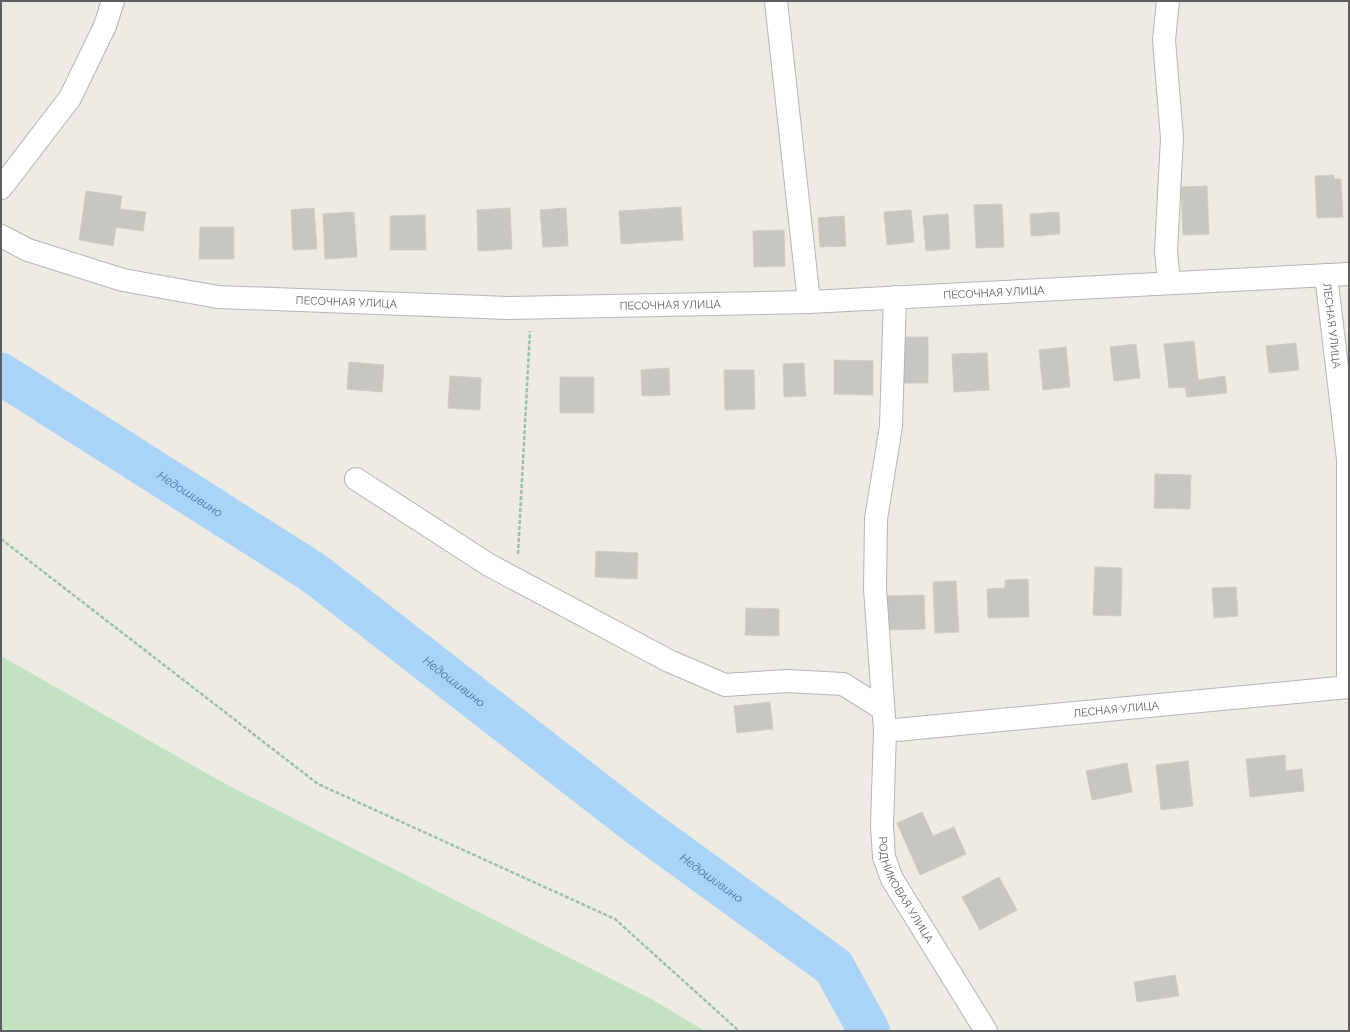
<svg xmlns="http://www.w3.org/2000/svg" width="1350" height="1032" font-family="Raleway,sans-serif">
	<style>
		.green { fill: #c2e2c2 }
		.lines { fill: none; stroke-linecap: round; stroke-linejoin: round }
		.river { stroke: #a9d3f7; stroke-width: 42 }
		.building { fill: #c8c6c0; stroke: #d1cdc2 }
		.minor-casing { stroke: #b4b5b9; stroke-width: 24 }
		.path { stroke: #9ac0a6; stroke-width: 2.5; stroke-dasharray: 4 2; stroke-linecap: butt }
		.minor { stroke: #fff; stroke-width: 22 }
		.labels { text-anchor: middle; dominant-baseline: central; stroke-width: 4; stroke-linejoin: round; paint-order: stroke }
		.street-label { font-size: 11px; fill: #5b5e63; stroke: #fff }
		.water-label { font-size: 12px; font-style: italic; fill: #4874a7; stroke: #fff }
	</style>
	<rect width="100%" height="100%" fill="#edebe3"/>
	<path class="green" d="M 1,656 L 229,786 L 653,1000 L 705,1031 L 1,1031 Z"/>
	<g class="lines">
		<path class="river" id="s1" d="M 1,374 L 314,573 L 637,824 L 834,967 L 869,1031"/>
	</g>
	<path class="building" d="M 1334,175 L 1334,179 L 1341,179 L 1343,217 L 1317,218 L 1315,176 Z
		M 1207,186 L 1209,234 L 1183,235 L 1181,187 Z
		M 86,191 L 122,196 L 120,209 L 146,212 L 143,231 L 116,227 L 113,246 L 79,240 Z
		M 1002,204 L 1004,247 L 976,248 L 974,205 Z
		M 681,207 L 683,240 L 621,244 L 619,211 Z
		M 314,208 L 317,249 L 293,250 L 291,210 Z
		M 510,208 L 512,249 L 478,251 L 477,210 Z
		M 566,208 L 568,246 L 543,247 L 540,210 Z
		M 911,210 L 914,242 L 887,245 L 884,212 Z
		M 354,212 L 357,257 L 325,259 L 323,214 Z
		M 1059,212 L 1060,234 L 1031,236 L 1030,214 Z
		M 948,214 L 950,249 L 926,251 L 923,216 Z
		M 425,215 L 426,250 L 390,250 L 390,216 Z
		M 844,216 L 846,246 L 820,247 L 818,218 Z
		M 200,227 L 234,227 L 234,259 L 199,259 Z
		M 784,230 L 785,266 L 754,267 L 753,231 Z
		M 903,337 L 928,337 L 928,383 L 903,383 Z
		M 1194,341 L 1198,380 L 1225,376 L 1227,393 L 1187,397 L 1185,387 L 1169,388 L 1164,344 Z
		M 1296,343 L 1299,370 L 1269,373 L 1266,346 Z
		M 1136,344 L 1140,378 L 1114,381 L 1110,347 Z
		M 1066,347 L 1070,387 L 1043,390 L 1039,350 Z
		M 987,353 L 989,390 L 954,392 L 952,354 Z
		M 834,360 L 873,361 L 873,395 L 834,394 Z
		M 349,362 L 384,365 L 382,392 L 347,389 Z
		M 804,363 L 806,396 L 784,397 L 783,364 Z
		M 669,368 L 670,395 L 642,396 L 641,370 Z
		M 724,370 L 754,370 L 755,409 L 725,410 Z
		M 450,376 L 481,378 L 480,410 L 448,408 Z
		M 560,377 L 594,377 L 594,413 L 560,413 Z
		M 1155,474 L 1191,475 L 1190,509 L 1154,508 Z
		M 596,551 L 638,553 L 637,579 L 595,577 Z
		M 1095,567 L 1122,568 L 1121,616 L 1093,615 Z
		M 1028,579 L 1029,617 L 988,618 L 987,589 L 1005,588 L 1005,580 Z
		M 956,581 L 959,632 L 935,633 L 933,582 Z
		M 1236,587 L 1238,616 L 1214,618 L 1212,588 Z
		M 924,595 L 925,629 L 887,630 L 886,596 Z
		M 746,608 L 779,609 L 779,636 L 745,635 Z
		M 770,702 L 773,729 L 737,733 L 734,706 Z
		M 1285,755 L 1286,771 L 1302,769 L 1304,791 L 1250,797 L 1246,759 Z
		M 1188,761 L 1193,806 L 1161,810 L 1156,765 Z
		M 1127,763 L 1132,792 L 1092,800 L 1086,771 Z
		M 922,812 L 933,836 L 954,827 L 966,854 L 920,875 L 897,823 Z
		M 999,877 L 1017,910 L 980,930 L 962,897 Z
		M 1175,975 L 1179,996 L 1137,1002 L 1134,982 Z"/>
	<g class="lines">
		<g class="minor-casing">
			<g id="minor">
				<path d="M 776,1 L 809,302"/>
				<path d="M 1168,1 L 1164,40 L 1172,138 L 1166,251 L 1169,283"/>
				<path d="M 1,188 L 70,98 L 105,26 L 113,1"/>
				<path id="s2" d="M 1,236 L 28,250 L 123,280 L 218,297 L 508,308 L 809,302 L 1349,274"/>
				<path id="s3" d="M 1326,275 L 1348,459 L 1348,687"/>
				<path id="s4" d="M 895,297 L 891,426 L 876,519 L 875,588 L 885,731 L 882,826 L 884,857 L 892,879 L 986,1031"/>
				<path d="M 356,479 L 489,565 L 669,661 L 725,685 L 787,681 L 843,684 L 883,709"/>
				<path id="s5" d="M 885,731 L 1349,687"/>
			</g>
		</g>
		<path class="path" d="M 1,539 L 318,784 L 615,919 L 739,1031
			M 518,554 L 530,331"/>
		<use href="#minor" class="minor"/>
	</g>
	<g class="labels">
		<g class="street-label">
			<text stroke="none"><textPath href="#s2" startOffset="1003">ПЕСОЧНАЯ УЛИЦА</textPath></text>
			<text stroke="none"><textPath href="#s2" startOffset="355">ПЕСОЧНАЯ УЛИЦА</textPath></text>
			<text stroke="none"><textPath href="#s2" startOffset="679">ПЕСОЧНАЯ УЛИЦА</textPath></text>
			<text stroke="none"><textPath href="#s3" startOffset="51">ЛЕСНАЯ УЛИЦА</textPath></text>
			<text stroke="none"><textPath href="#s5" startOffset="232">ЛЕСНАЯ УЛИЦА</textPath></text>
			<text stroke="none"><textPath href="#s4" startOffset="600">РОДНИКОВАЯ УЛИЦА</textPath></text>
		</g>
		<g class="water-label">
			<text stroke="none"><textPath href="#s1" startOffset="224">Недошивино</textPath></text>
			<text stroke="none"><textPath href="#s1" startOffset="548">Недошивино</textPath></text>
			<text stroke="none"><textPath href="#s1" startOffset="872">Недошивино</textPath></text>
		</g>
	</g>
	<rect width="1350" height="1032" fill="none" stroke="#5b5e63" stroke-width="4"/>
</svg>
